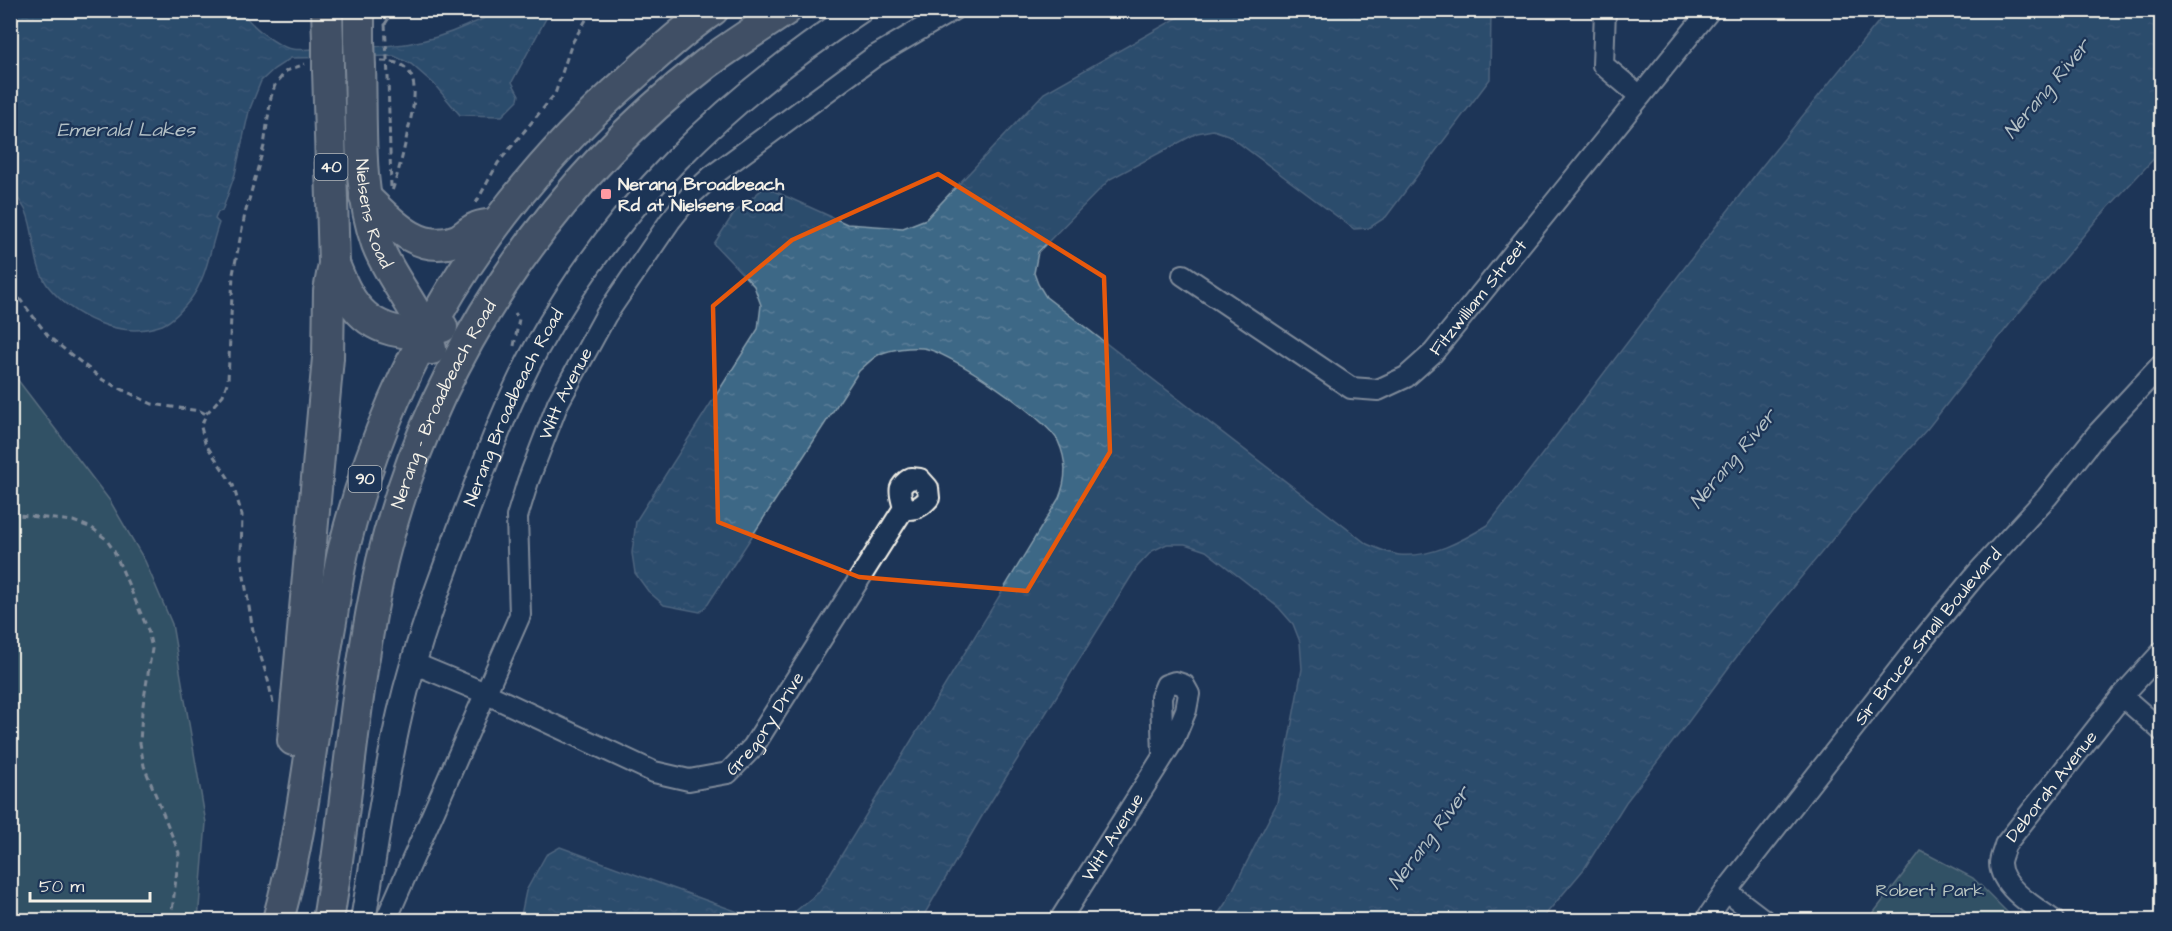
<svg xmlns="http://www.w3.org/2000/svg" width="2172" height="931" font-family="'Architects Daughter',sans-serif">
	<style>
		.green { fill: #4b7376; stroke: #a0b2af; stroke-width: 1.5 }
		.water { fill: url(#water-ripples); stroke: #879ead; stroke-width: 1.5 }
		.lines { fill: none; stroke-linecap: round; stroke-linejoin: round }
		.minor-casing { stroke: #f4f1e8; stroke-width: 24 }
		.tertiary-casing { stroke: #f4f1e8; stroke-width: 28 }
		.primary-casing { stroke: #f4f1e8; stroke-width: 34 }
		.path { stroke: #f4f1e8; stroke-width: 3; stroke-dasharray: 6 4.5; stroke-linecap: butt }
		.minor { stroke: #1d3557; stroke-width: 20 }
		.tertiary { stroke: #1d3557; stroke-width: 24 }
		.primary { stroke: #6b6f75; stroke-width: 30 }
		.primary-bridge-casing { stroke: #f4f1e8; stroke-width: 34; stroke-linecap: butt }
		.path-bridge { stroke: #f4f1e8; stroke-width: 3; stroke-dasharray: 6 4.5; stroke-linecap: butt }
		.primary-bridge { stroke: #6b6f75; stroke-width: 30 }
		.marked { fill: none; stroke: #e8590c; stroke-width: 4.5; stroke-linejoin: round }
		.poi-dot { fill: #ff9aa2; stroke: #1d3557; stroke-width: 2 }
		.labels { text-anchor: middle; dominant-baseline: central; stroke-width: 4.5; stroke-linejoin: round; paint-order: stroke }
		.shield { fill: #1d3557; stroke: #b4b9bc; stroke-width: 1.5 }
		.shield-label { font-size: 16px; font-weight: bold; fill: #f4f1e8 }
		.poi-label { font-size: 18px; font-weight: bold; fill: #f4f1e8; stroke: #1d3557; text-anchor: start }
		.street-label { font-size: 18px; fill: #f4f1e8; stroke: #1d3557 }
		.park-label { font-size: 18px; fill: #b9c5c0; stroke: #1d3557 }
		.water-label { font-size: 20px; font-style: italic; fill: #b4c1c6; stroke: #1d3557 }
	</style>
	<defs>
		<pattern id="water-ripples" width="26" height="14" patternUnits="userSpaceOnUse" patternTransform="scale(1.5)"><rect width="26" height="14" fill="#3e6786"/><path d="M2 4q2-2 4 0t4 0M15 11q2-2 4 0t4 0" fill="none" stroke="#5a7d97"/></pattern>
	</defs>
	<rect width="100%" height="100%" fill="#1d3557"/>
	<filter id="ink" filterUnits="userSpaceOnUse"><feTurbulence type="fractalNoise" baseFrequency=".0167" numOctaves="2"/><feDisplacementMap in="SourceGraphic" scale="12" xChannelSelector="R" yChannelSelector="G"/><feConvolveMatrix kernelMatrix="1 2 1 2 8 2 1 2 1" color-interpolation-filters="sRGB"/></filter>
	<g filter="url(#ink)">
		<path class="green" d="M 11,371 L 110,501 L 145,561 L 172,624 L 206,823 L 198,920 L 11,920 Z
			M 1921,851 L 1973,878 L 2008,913 L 2002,920 L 1868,920 Z"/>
		<path class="water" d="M 1191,10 L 1491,11 L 1490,79 L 1386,217 L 1369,228 L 1354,229 L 1228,135 L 1213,130 L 1197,133 L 1110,179 L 1038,252 L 1034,273 L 1038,284 L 1046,297 L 1367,544 C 1377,548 1389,554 1399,555 C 1431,558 1462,541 1488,525 L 1759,170 L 1887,11 L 2161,11 L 2161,151 L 2093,224 L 2012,321 L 1928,428 L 1884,477 L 1749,640 L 1686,725 L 1626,802 L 1584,869 L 1541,920 L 1214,920 L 1227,901 L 1277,803 L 1302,669 L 1300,642 L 1293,624 L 1279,608 L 1206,551 L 1185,544 L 1167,544 L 1152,551 L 1137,567 L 985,811 L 921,920 L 778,920 L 787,918 L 819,892 L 1059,498 C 1067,478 1067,461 1058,441 C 1046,418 948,350 922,348 C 909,347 892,349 880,354 C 873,357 865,366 859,371 L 708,604 L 700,612 L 664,605 L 648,591 L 635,573 L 632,553 L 636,521 L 758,329 L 761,305 L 754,286 L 714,244 L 734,213 L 765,187 L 847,224 L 903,228 L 926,219 L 1044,93 Z
			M 11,11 L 242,11 C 249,24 277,47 292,49 C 305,51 321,48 334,48 C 385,46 417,48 466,26 C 475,22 487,19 494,11 L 550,11 L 512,82 L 519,95 L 518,100 L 502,116 L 460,115 L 434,84 L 411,64 L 394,56 L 291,58 L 274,69 L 261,81 L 249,111 L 235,174 L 222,211 L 218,212 L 215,219 L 219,223 C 210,248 207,278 190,300 C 182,310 171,323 159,326 C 119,339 73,317 48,286 C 32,264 36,234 26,211 C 22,203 15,195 11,188 Z
			M 560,847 L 760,920 L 520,920 L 526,891 L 546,855 Z"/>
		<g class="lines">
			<g class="minor-casing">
				<g id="minor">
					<path d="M 1605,10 L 1603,65 L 1640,96"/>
					<path id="s1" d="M 1183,275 L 1351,388 L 1378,390 L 1406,377 L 1433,353 L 1710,10"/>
					<path d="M 911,478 L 920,479 L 928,488 L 929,498 C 922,506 915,511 904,508 C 900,492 896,487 911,478 Z"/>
					<path id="s2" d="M 413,663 L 485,693 L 654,772 L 689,780 L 728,773 L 753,747 L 904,508"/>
					<path d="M 2122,696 L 2162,731"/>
					<path d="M 1726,891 L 1764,920"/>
					<path id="s3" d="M 386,920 L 520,615 L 517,517 L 528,481 L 558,403 L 606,315 L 670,221 L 690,196 L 712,176 L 875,56 L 953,10"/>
					<path id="s4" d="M 1060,920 L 1173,741 L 1186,710 L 1189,694 L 1184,685 L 1175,682 L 1166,685 L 1161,697 L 1163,754"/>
					<path id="s5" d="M 1706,920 L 1726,891 L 1923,639 L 1979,571 L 2047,497 L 2097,434 L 2162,364"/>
					<path id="s6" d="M 2053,920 C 2036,908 2000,887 2000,863 C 2000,858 2004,850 2005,845 L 2122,696 L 2162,652"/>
				</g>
			</g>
			<g class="tertiary-casing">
				<g id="tertiary">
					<path id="s7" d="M 363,920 C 375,851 384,781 400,713 C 416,645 441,579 466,513 C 487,458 507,402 536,349 C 616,204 724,100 861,10"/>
				</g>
			</g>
			<g class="primary-casing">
				<g id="primary">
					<path d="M 327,10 L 328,42"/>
					<path d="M 359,10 L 359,40"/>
					<path id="s8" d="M 360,67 C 362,125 357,188 377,244 C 391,281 421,310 431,349"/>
					<path d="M 365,197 C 389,220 419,256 457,240 C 464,237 469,231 476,228 C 481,225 489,225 494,224"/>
					<path d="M 334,264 C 339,276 344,290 352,301 C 372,332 410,339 442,327"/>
					<path d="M 293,740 L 328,358 L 329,291 L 334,264 L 328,70"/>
					<path d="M 278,920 C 305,823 313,720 331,621 C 335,597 338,572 344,548 C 390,363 488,203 632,77 C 658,54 684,29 713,10"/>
					<path id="s9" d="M 328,920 C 348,801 355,679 382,561 C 429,365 547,187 706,64 C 732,45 759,28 786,10"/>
				</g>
			</g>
			<path class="path" d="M 385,24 L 394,10
				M 381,61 C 427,60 414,105 407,135 C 403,155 398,174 391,194
				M 388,76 L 391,189
				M 476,203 L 498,163 L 555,94 L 572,43 L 592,10
				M 10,280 L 12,289 L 49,337 L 103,380 L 152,404 L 200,411 L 206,414
				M 514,346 L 519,319 L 515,313
				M 10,514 L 73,521 L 92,528 L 106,539 L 114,551 L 148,630 L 152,649 L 142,711 L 140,743 L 144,766 L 179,853 L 171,920
				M 273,703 L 268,680 L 253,631 L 241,558 L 242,515 L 233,485 L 205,443 L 201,427 L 206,414 L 223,395 L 228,380 L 233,274 L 245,214 L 264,146 L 271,97 L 275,85 L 286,71 L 305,64"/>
			<use href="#minor" class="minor"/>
			<use href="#tertiary" class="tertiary"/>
			<use href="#primary" class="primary"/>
			<g class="primary-bridge-casing">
				<path id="primary-bridge" d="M 359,40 L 360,67
					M 328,42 L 328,70"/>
			</g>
			<path class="path-bridge" d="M 385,24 L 388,76"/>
			<use href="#primary-bridge" class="primary-bridge"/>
		</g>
	</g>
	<path d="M0 0H2172V931H0ZM 938,174 L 1104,277 L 1110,452 L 1027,591 L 859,577 L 718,522 L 713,306 L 792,240 Z" fill="#1d3557" fill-opacity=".55" fill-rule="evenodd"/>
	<path class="marked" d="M 938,174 L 1104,277 L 1110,452 L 1027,591 L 859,577 L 718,522 L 713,306 L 792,240 Z"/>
	<rect class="poi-dot" x="600" y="188" width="12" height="12" rx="3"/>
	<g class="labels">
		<g class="shield">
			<rect x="314.5" y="154" width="33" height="26" rx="4.5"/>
			<rect x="348.5" y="466" width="33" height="26" rx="4.5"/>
		</g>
		<g class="shield-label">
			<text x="331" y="167">40</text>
			<text x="365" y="479">90</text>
		</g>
		<g class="poi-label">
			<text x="618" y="184">Nerang Broadbeach<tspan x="618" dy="21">Rd at Nielsens Road</tspan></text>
		</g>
		<g class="street-label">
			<text stroke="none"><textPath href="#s8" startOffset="148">Nielsens Road</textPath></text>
			<text stroke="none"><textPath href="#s1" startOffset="368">Fitzwilliam Street</textPath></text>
			<text stroke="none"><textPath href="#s3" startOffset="564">Witt Avenue</textPath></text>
			<text stroke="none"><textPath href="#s9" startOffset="532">Nerang - Broadbeach Road</textPath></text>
			<text stroke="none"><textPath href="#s7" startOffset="537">Nerang Broadbeach Road</textPath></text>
			<text stroke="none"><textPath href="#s5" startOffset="360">Sir Bruce Small Boulevard</textPath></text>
			<text stroke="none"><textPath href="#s2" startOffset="402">Gregory Drive</textPath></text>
			<text stroke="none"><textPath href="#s6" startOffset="174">Deborah Avenue</textPath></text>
			<text stroke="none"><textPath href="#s4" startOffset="98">Witt Avenue</textPath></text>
		</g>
		<g class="park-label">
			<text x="1930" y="890">Robert Park</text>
		</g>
		<g class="water-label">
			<text transform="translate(2047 89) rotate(-50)">Nerang River</text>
			<text x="126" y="130">Emerald Lakes</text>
			<text transform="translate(1733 459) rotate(-50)">Nerang River</text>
			<text transform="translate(1429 838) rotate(-53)">Nerang River</text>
		</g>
	</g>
	<rect width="2172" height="931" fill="none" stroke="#1d3557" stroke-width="36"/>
	<rect x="18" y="18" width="2136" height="895" fill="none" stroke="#f4f1e8" stroke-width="2" filter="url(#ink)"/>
	<path d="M30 892v9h120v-9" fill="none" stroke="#f4f1e8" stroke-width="3"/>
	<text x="39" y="892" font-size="18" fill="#f4f1e8" stroke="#1d3557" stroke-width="4.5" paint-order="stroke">50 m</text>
</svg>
